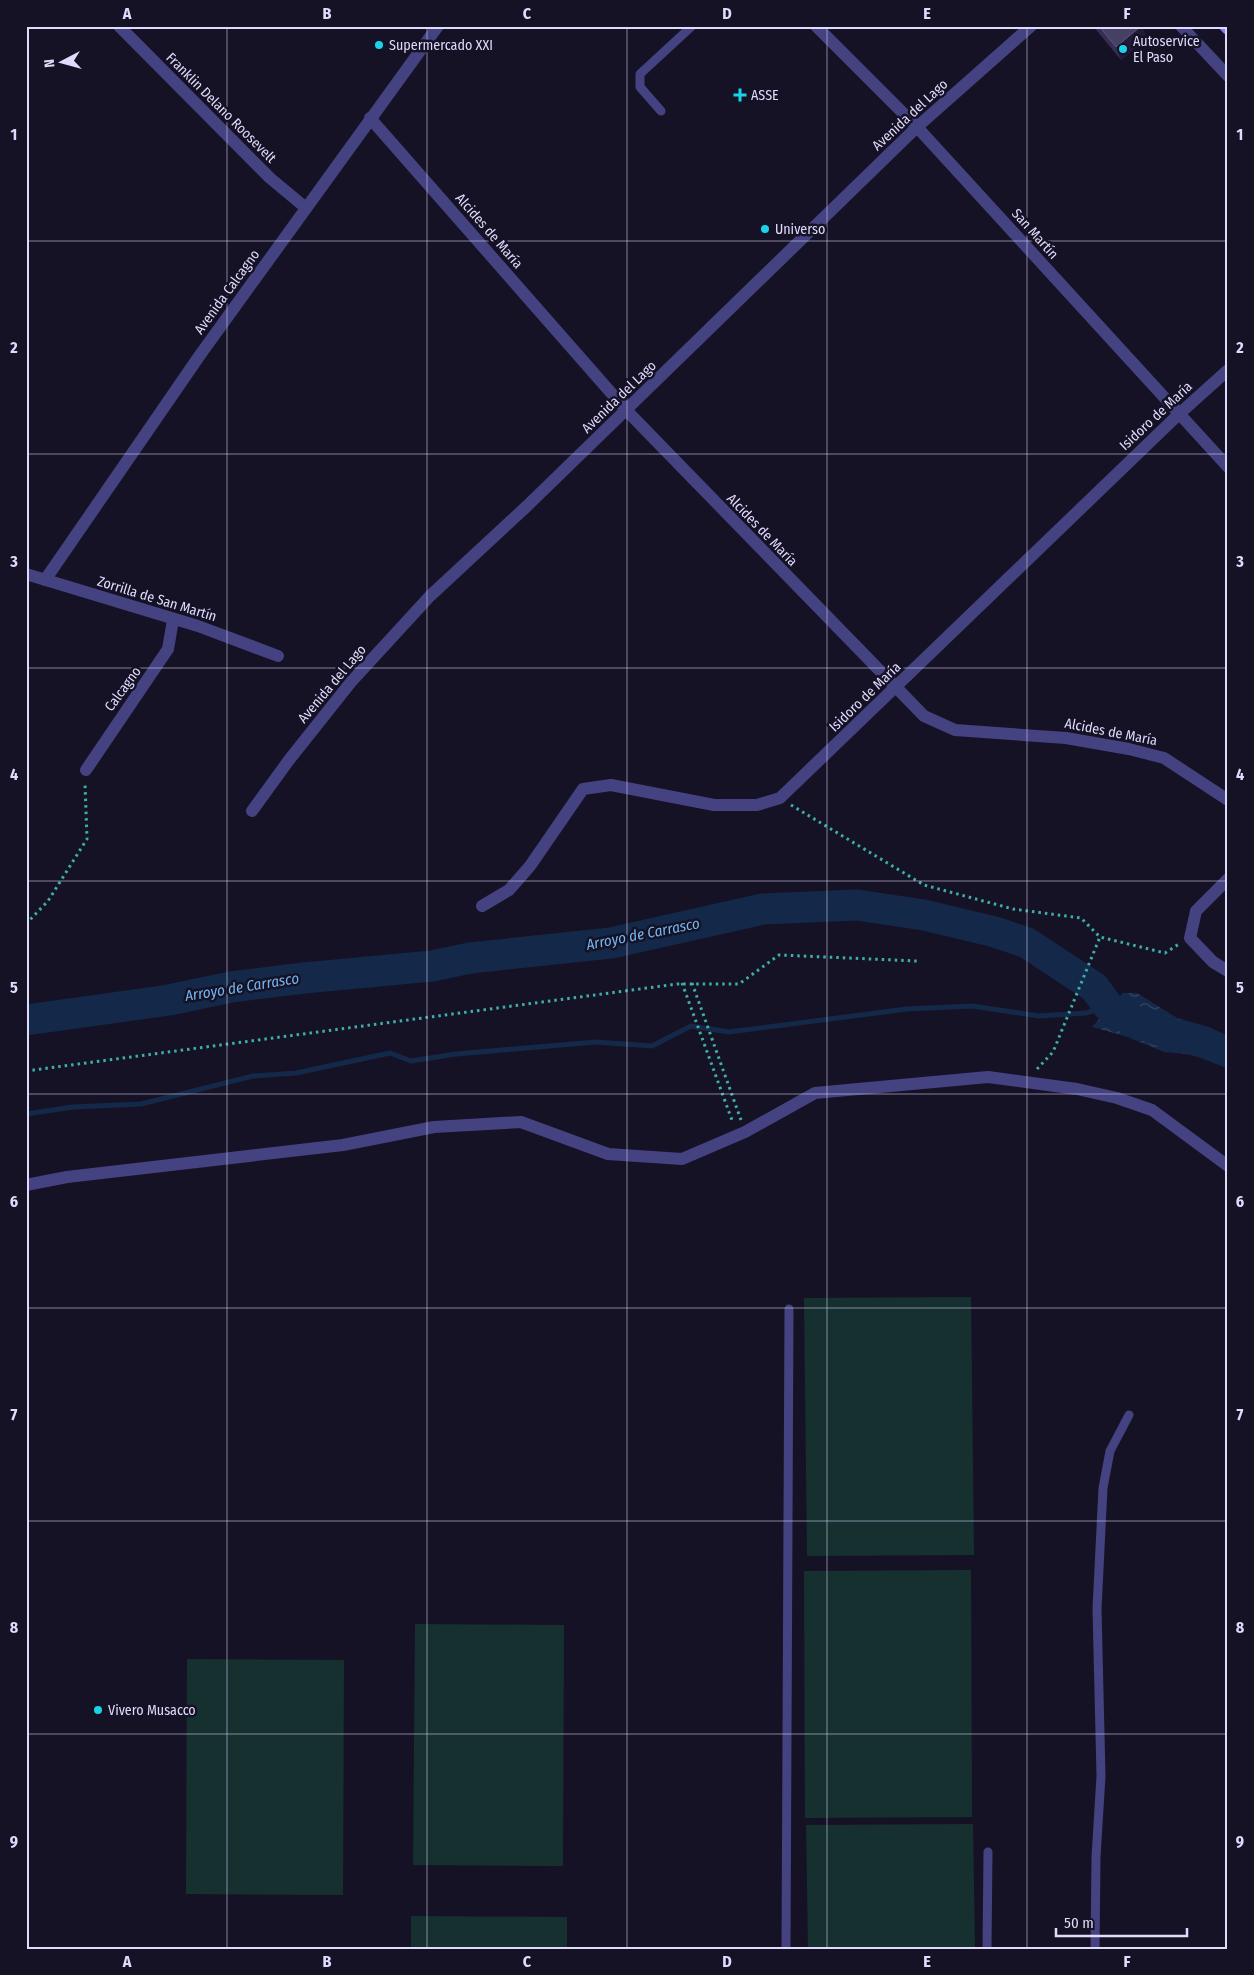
<svg xmlns="http://www.w3.org/2000/svg" width="1254" height="1975" font-family="'Fira Sans Condensed',sans-serif">
	<style>
		.garden { fill: #16302f }
		.water { fill: url(#water-waves) }
		.lines { fill: none; stroke-linecap: round; stroke-linejoin: round }
		.stream { stroke: #142849; stroke-width: 5 }
		.river { stroke: #142849; stroke-width: 31 }
		.path { stroke: #3cafa8; stroke-width: 3; stroke-dasharray: 2.5 4; stroke-linecap: butt }
		.lane { stroke: #444281; stroke-width: 9 }
		.street { stroke: #444281; stroke-width: 12 }
		.secondary { stroke: #7e7bf3; stroke-width: 12 }
		.wall { fill: #352d53 }
		.shaded-wall { fill: #211a39 }
		.building { fill: #474065; stroke: #5f587d }
		.grid { fill: none; stroke: #dfdbfc; stroke-width: 1; stroke-opacity: 0.55 }
		.poi-dot { fill: #19d4e9; stroke: #161226; stroke-width: 2 }
		.labels { text-anchor: middle; dominant-baseline: central; stroke-width: 5; stroke-linejoin: round; paint-order: stroke }
		.poi-label { font-size: 14px; fill: #dfdbfc; stroke: #161226; text-anchor: start }
		.street-label { font-size: 14px; fill: #dfdbfc; stroke: #161226 }
		.water-label { font-size: 15px; font-style: italic; fill: #73b7f2; stroke: #161226 }
		.neatline { fill: none; stroke: #dfdbfc; stroke-width: 2 }
		.grid-label { font-size: 16px; text-anchor: middle; font-weight: bold; fill: #dfdbfc }
	</style>
	<defs>
		<pattern id="water-waves" width="16" height="10" patternUnits="userSpaceOnUse" patternTransform="scale(1.25)"><rect width="16" height="10" fill="#142849"/><path d="M0 5q4-4 8 0t8 0" fill="none" stroke="#364764"/></pattern>
	</defs>
	<rect width="100%" height="100%" fill="#161226"/>
	<path class="garden" d="M 971,1297 L 974,1555 L 807,1556 L 804,1298 Z
		M 971,1570 L 972,1817 L 805,1818 L 804,1571 Z
		M 415,1624 L 564,1625 L 563,1866 L 413,1865 Z
		M 187,1659 L 344,1660 L 343,1895 L 186,1894 Z
		M 973,1824 L 975,1949 L 808,1949 L 806,1825 Z
		M 411,1916 L 567,1917 L 567,1949 L 411,1949 Z"/>
	<path class="water" d="M 1123,993 L 1137,993 L 1177,1018 L 1209,1027 L 1228,1037 L 1228,1058 L 1164,1052 L 1125,1036 L 1092,1027 Z"/>
	<g class="lines">
		<path class="stream" d="M 26,1114 L 73,1107 L 141,1104 L 253,1076 L 296,1073 L 390,1053 L 411,1061 L 456,1054 L 596,1042 L 652,1046 L 691,1026 L 729,1032 L 907,1009 L 972,1006 L 1039,1016 L 1086,1013 L 1108,1006"/>
		<path class="river" d="M 26,1020 L 169,1000 L 231,987 L 304,978 L 432,966 L 470,958 L 611,943 L 763,909 L 857,905 L 924,915 L 995,932 L 1027,943 L 1094,987 L 1108,1006 L 1116,1013 L 1155,1029 L 1205,1043 L 1228,1052"/>
		<path class="path" d="M 791,805 L 924,885 L 1013,909 L 1081,918 L 1100,937 L 1165,953 L 1179,944
			M 26,924 L 48,901 L 87,839 L 85,783
			M 682,983 L 733,1123
			M 692,983 L 741,1120
			M 1037,1069 L 1053,1052 L 1100,937
			M 26,1071 L 677,984 L 739,984 L 779,955 L 917,961"/>
		<path class="lane" d="M 661,111 L 640,87 L 640,74 L 692,26
			M 786,1949 L 789,1309
			M 987,1949 L 988,1852
			M 1095,1949 L 1096,1857 L 1101,1776 L 1097,1609 L 1103,1488 L 1110,1451 L 1129,1415"/>
		<path class="street" d="M 119,26 L 270,178 L 306,208
			M 816,26 L 917,127 L 1228,467
			M 1181,26 L 1228,76
			M 370,118 L 627,411 L 924,716 L 955,730 L 1066,738 L 1129,749 L 1164,758 L 1228,800
			M 26,574 L 198,626 L 278,656
			M 45,580 L 200,355 L 438,26
			M 86,770 L 168,649 L 173,620
			M 252,811 L 289,760 L 351,682 L 430,596 L 527,506 L 917,127 L 1031,26
			M 1228,879 L 1196,911 L 1190,938 L 1213,962 L 1228,971
			M 482,906 L 509,890 L 530,866 L 583,789 L 611,785 L 714,805 L 757,805 L 780,798 L 1179,414 L 1228,370
			M 26,1185 L 67,1177 L 343,1145 L 434,1127 L 521,1122 L 608,1154 L 682,1159 L 745,1132 L 815,1093 L 988,1077 L 1077,1089 L 1117,1098 L 1152,1110 L 1228,1166"/>
		<path class="secondary" d="M 1225,26 L 1228,29"/>
	</g>
	<path class="wall" d="M 1093,26 L 1142,26 L 1146,38 L 1121,60 Z"/>
	<path class="shaded-wall" d="M 1141,26 L 1142,26 L 1146,38 L 1121,60 L 1116,47 Z"/>
	<path class="building" d="M 1099,26 L 1141,26 L 1116,47 Z"/>
	<path class="grid" d="M 227,26 L 227,1949M 427,26 L 427,1949M 627,26 L 627,1949M 827,26 L 827,1949M 1027,26 L 1027,1949M 26,241 L 1228,241M 26,454 L 1228,454M 26,668 L 1228,668M 26,881 L 1228,881M 26,1094 L 1228,1094M 26,1308 L 1228,1308M 26,1521 L 1228,1521M 26,1734 L 1228,1734"/>
	<g class="poi-dot">
		<circle cx="379" cy="45" r="5"/>
		<circle cx="1123" cy="49" r="5"/>
		<path d="M737.5 87.5h5v5h5v5h-5v5h-5v-5h-5v-5h5z"/>
		<circle cx="765" cy="229" r="5"/>
		<circle cx="98" cy="1710" r="5"/>
	</g>
	<g class="labels">
		<g class="poi-label">
			<text x="1133" y="41">Autoservice<tspan x="1133" dy="16">El Paso</tspan></text>
			<text x="389" y="45">Supermercado XXI</text>
			<text x="751" y="95">ASSE</text>
			<text x="775" y="229">Universo</text>
			<text x="108" y="1710">Vivero Musacco</text>
		</g>
		<g class="street-label">
			<text transform="translate(221 108) rotate(45)">Franklin Delano Roosevelt</text>
			<text transform="translate(910 115) rotate(-43)">Avenida del Lago</text>
			<text transform="translate(489 231) rotate(49)">Alcides de María</text>
			<text transform="translate(1035 234) rotate(48)">San Martín</text>
			<text transform="translate(227 292) rotate(-54)">Avenida Calcagno</text>
			<text transform="translate(619 397) rotate(-44)">Avenida del Lago</text>
			<text transform="translate(1156 416) rotate(-43)">Isidoro de María</text>
			<text transform="translate(762 530) rotate(46)">Alcides de María</text>
			<text transform="translate(157 599) rotate(17)">Zorrilla de San Martín</text>
			<text transform="translate(332 684) rotate(-50)">Avenida del Lago</text>
			<text transform="translate(123 689) rotate(-54)">Calcagno</text>
			<text transform="translate(865 697) rotate(-44)">Isidoro de María</text>
			<text transform="translate(1111 732) rotate(11)">Alcides de María</text>
		</g>
		<g class="water-label">
			<text transform="translate(643 934) rotate(-11)">Arroyo de Carrasco</text>
			<text transform="translate(242 987) rotate(-9)">Arroyo de Carrasco</text>
		</g>
	</g>
	<rect width="1254" height="1975" fill="none" stroke="#161226" stroke-width="55"/>
	<g transform="translate(62 62) rotate(264)" stroke="#161226" stroke-width="4" paint-order="stroke">
	<path d="M0-4L9 19L0 12L-9 19Z" fill="#dfdbfc"/>
	<text y="-8" font-size="14" font-weight="bold" text-anchor="middle" fill="#dfdbfc">N</text>
	</g>
	<path d="M1056 1928v8h131v-8" fill="none" stroke="#dfdbfc" stroke-width="2.5"/>
	<text x="1064" y="1928" font-size="15" fill="#dfdbfc" stroke="#161226" stroke-width="4" paint-order="stroke">50 m</text>
	<rect x="28" y="28" width="1198" height="1920" class="neatline"/>
	<g class="grid-label">
		<text x="127" y="19">A</text>
		<text x="327" y="19">B</text>
		<text x="527" y="19">C</text>
		<text x="727" y="19">D</text>
		<text x="927" y="19">E</text>
		<text x="1127" y="19">F</text>
		<text x="14" y="140">1</text>
		<text x="1240" y="140">1</text>
		<text x="14" y="353">2</text>
		<text x="1240" y="353">2</text>
		<text x="14" y="567">3</text>
		<text x="1240" y="567">3</text>
		<text x="14" y="780">4</text>
		<text x="1240" y="780">4</text>
		<text x="14" y="993">5</text>
		<text x="1240" y="993">5</text>
		<text x="14" y="1207">6</text>
		<text x="1240" y="1207">6</text>
		<text x="14" y="1420">7</text>
		<text x="1240" y="1420">7</text>
		<text x="14" y="1633">8</text>
		<text x="1240" y="1633">8</text>
		<text x="14" y="1847">9</text>
		<text x="1240" y="1847">9</text>
		<text x="127" y="1967">A</text>
		<text x="327" y="1967">B</text>
		<text x="527" y="1967">C</text>
		<text x="727" y="1967">D</text>
		<text x="927" y="1967">E</text>
		<text x="1127" y="1967">F</text>
	</g>
</svg>
